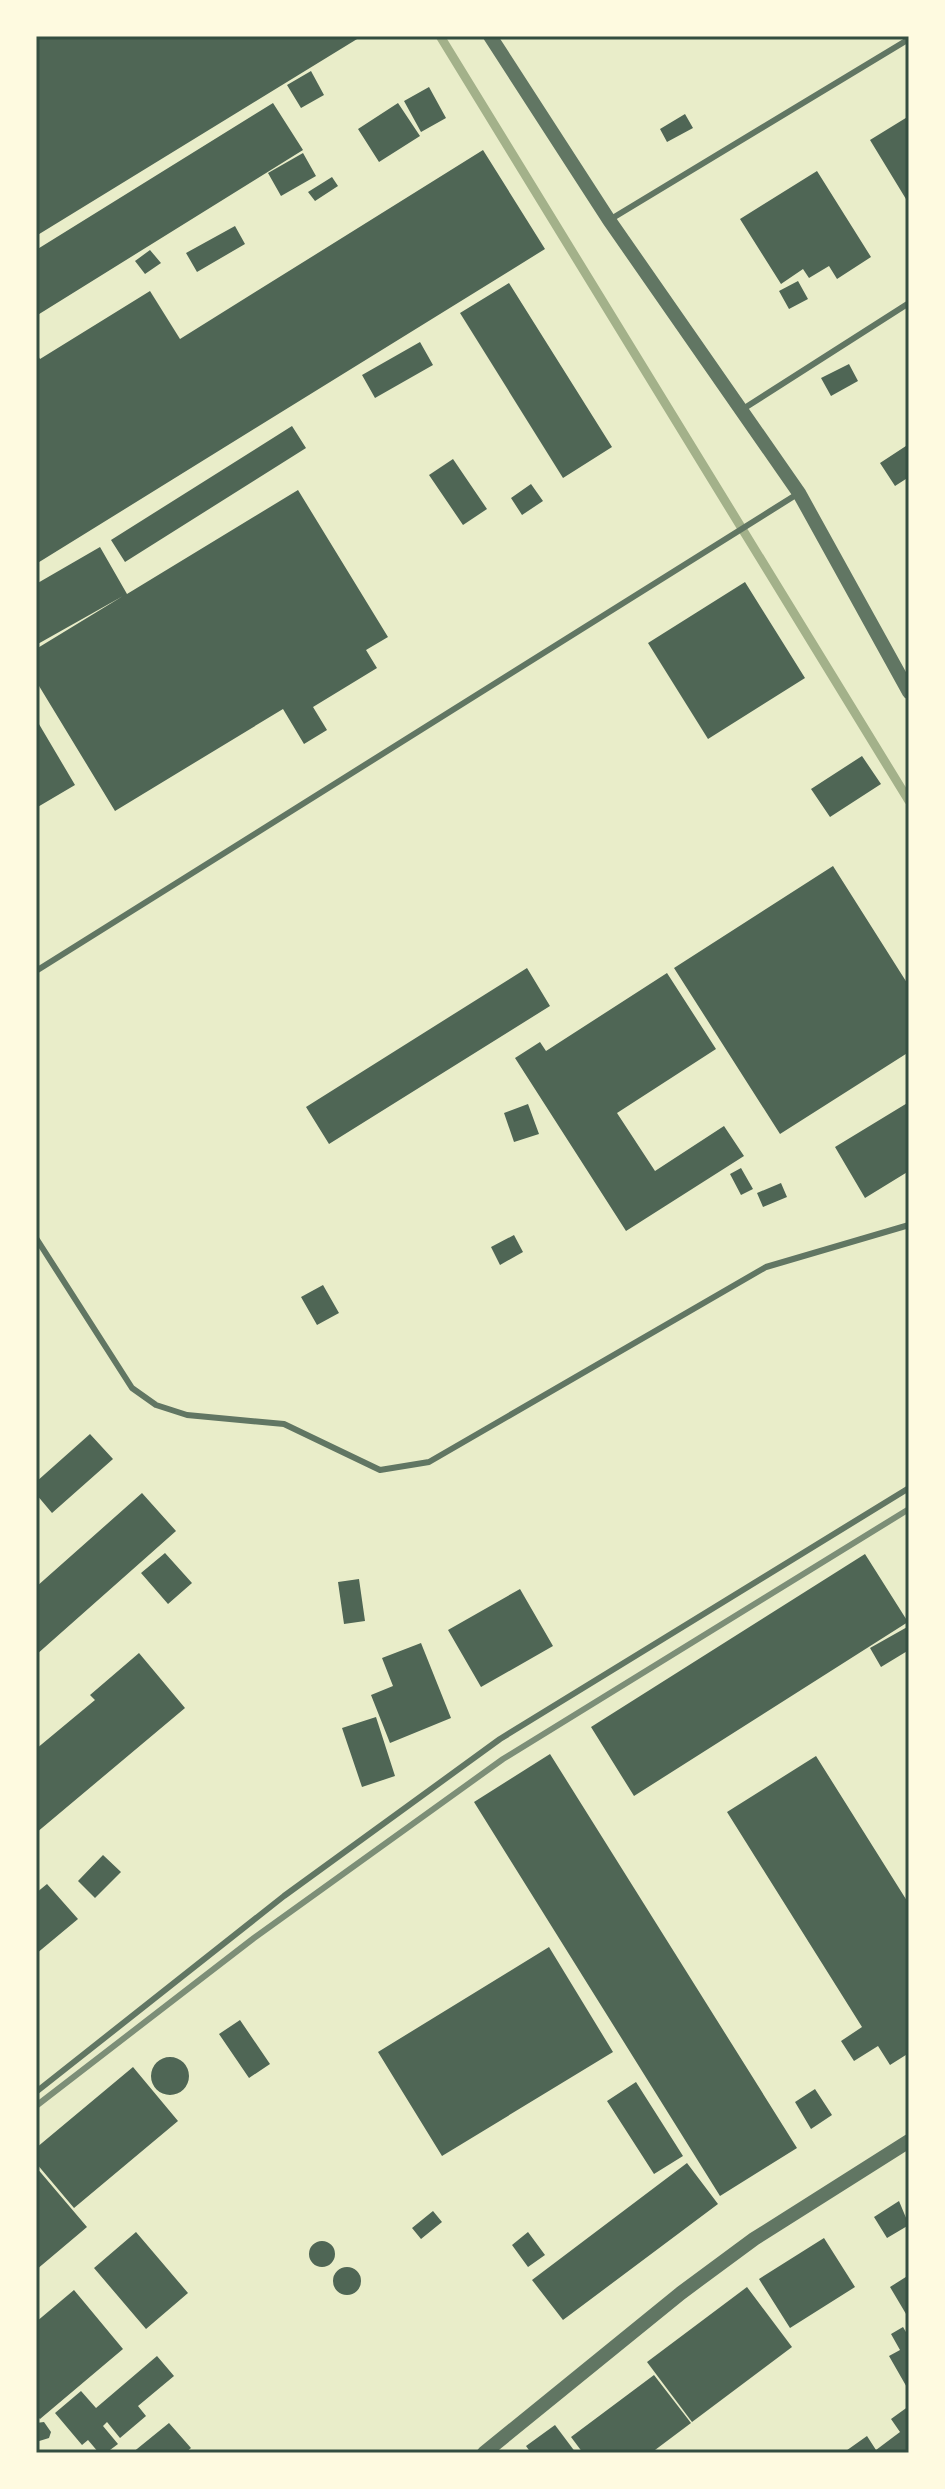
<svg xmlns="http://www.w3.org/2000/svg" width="945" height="2489" font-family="Roboto,sans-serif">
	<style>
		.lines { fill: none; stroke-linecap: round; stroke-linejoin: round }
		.stream { stroke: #a3b18a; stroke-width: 9 }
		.building { fill: #4f6655 }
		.service { stroke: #617663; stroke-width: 6 }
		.tertiary { stroke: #617663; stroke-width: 14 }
		.rail { stroke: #7c8e77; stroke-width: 6 }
		.neatline { fill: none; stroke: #344e41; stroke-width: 3 }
	</style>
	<rect width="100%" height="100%" fill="#e9edc9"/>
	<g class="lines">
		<path class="stream" d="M 440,36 L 909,801"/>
	</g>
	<path class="building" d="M 36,36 L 362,36 L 36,236 Z
		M 311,71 L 324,95 L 301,108 L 287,85 Z
		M 429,87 L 446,118 L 421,132 L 404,101 Z
		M 273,103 L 303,150 L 36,316 L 36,250 Z
		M 398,103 L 420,136 L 379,162 L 358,129 Z
		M 685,114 L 693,128 L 667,142 L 660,129 Z
		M 909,116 L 909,204 L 870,140 Z
		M 483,150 L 545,249 L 36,564 L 36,353 L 40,359 L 150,291 L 180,339 Z
		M 303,153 L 316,176 L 281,196 L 268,173 Z
		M 817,171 L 871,257 L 837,279 L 829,266 L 809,278 L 803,269 L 781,284 L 740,219 Z
		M 332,177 L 338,186 L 315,201 L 308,192 Z
		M 235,226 L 245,244 L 197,272 L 186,253 Z
		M 150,250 L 161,263 L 145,274 L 135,261 Z
		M 798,281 L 808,299 L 789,309 L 779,291 Z
		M 509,283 L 612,447 L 563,478 L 460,313 Z
		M 420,342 L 433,365 L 375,398 L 362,375 Z
		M 849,364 L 858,381 L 831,396 L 821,378 Z
		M 292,426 L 306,448 L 125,562 L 111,540 Z
		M 909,444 L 909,477 L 895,486 L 880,463 Z
		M 453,459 L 487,509 L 463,525 L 429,475 Z
		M 531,484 L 543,501 L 522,515 L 511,498 Z
		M 298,490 L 388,637 L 366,650 L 377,668 L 313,707 L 327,730 L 304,744 L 283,709 L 115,811 L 36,681 L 36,649 L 123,596 L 36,645 L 36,584 L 100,547 L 127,594 Z
		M 745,582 L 805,678 L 708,739 L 648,643 Z
		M 36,719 L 75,785 L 36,808 Z
		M 862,756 L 881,784 L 830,817 L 811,789 Z
		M 833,866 L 909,986 L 909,1052 L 780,1134 L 674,968 Z
		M 527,968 L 550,1006 L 329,1144 L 306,1107 Z
		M 667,973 L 716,1049 L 617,1113 L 655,1171 L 724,1126 L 744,1156 L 626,1231 L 515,1058 L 540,1042 L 546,1051 Z
		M 909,1102 L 909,1171 L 865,1198 L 835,1147 Z
		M 528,1104 L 539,1134 L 514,1142 L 504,1113 Z
		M 741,1168 L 753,1189 L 741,1195 L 730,1174 Z
		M 781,1183 L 787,1197 L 763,1207 L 757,1193 Z
		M 514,1235 L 523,1252 L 500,1265 L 491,1247 Z
		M 323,1285 L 339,1313 L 317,1325 L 301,1297 Z
		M 90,1434 L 113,1459 L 52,1513 L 36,1494 L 36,1482 Z
		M 142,1493 L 176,1531 L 36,1655 L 36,1587 Z
		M 165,1553 L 192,1583 L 168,1604 L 141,1573 Z
		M 865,1554 L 908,1622 L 634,1796 L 591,1727 Z
		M 359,1579 L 365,1621 L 344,1624 L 338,1582 Z
		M 520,1589 L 553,1646 L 481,1687 L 448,1630 Z
		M 909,1626 L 909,1650 L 881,1667 L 870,1648 Z
		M 421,1643 L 451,1718 L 390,1743 L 371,1695 L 393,1686 L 382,1658 Z
		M 139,1653 L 185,1708 L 36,1833 L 36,1749 L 95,1700 L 90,1695 Z
		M 376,1717 L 395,1776 L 362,1787 L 342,1728 Z
		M 550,1754 L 797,2148 L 720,2196 L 474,1802 Z
		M 816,1756 L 909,1904 L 909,2053 L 890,2065 L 878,2046 L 854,2061 L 841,2041 L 862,2027 L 727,1812 Z
		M 103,1855 L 121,1872 L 95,1898 L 78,1881 Z
		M 47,1884 L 78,1919 L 36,1954 L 36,1893 Z
		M 549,1947 L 613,2052 L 442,2156 L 378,2052 Z
		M 240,2020 L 270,2064 L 249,2078 L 219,2034 Z
		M151 2076a19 19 0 1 1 38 0a19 19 0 1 1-38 0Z
		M 133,2067 L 178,2121 L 74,2208 L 36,2163 L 36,2148 Z
		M 636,2082 L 683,2156 L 654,2174 L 607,2101 Z
		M 815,2089 L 832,2115 L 811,2129 L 795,2102 Z
		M 687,2163 L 718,2204 L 563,2320 L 532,2280 Z
		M 36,2167 L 87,2227 L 36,2270 Z
		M 899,2201 L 909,2225 L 887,2238 L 874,2217 Z
		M 433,2211 L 442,2222 L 421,2239 L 412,2228 Z
		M 136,2232 L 188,2293 L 146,2329 L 94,2268 Z
		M 528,2232 L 545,2255 L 528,2267 L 512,2245 Z
		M 824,2238 L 855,2287 L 790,2328 L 759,2279 Z
		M309 2254a13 13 0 1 1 26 0a13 13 0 1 1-26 0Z
		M333 2281a14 14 0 1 1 28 0a14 14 0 1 1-28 0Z
		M 909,2275 L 909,2319 L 890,2287 Z
		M 747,2287 L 792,2347 L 692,2422 L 647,2362 Z
		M 74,2290 L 123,2349 L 40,2419 L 36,2415 L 36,2322 Z
		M 903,2327 L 909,2337 L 909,2391 L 889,2356 L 900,2350 L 891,2334 Z
		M 157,2356 L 174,2376 L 138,2406 L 146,2416 L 120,2438 L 107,2422 L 103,2426 L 118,2444 L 106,2453 L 99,2453 L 88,2440 L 82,2445 L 55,2413 L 81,2391 L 96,2408 Z
		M 654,2375 L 691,2423 L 651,2453 L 583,2453 L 571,2437 Z
		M 909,2406 L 909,2453 L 843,2453 L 867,2436 L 876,2450 L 900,2432 L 891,2419 Z
		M 44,2422 L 51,2432 L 49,2438 L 36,2442 L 36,2423 Z
		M 169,2423 L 191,2448 L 185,2453 L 132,2453 Z
		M 555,2425 L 576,2453 L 531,2453 L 526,2446 Z"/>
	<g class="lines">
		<path class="service" d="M 611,219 L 909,39
			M 743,409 L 909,303
			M 36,971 L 799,493
			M 36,1238 L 132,1388 L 156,1405 L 187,1415 L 284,1424 L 380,1470 L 429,1462 L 766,1267 L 909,1225
			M 36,2092 L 284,1896 L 500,1739 L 909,1488"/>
		<path class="tertiary" d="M 490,36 L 609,220 L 799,493 L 909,692
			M 484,2453 L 681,2293 L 754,2239 L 909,2141"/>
		<path class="rail" d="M 36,2106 L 254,1938 L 503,1759 L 909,1509"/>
	</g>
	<rect width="945" height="2489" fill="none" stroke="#fefae0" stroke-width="76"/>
	<rect x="38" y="38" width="869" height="2413" class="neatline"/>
</svg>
